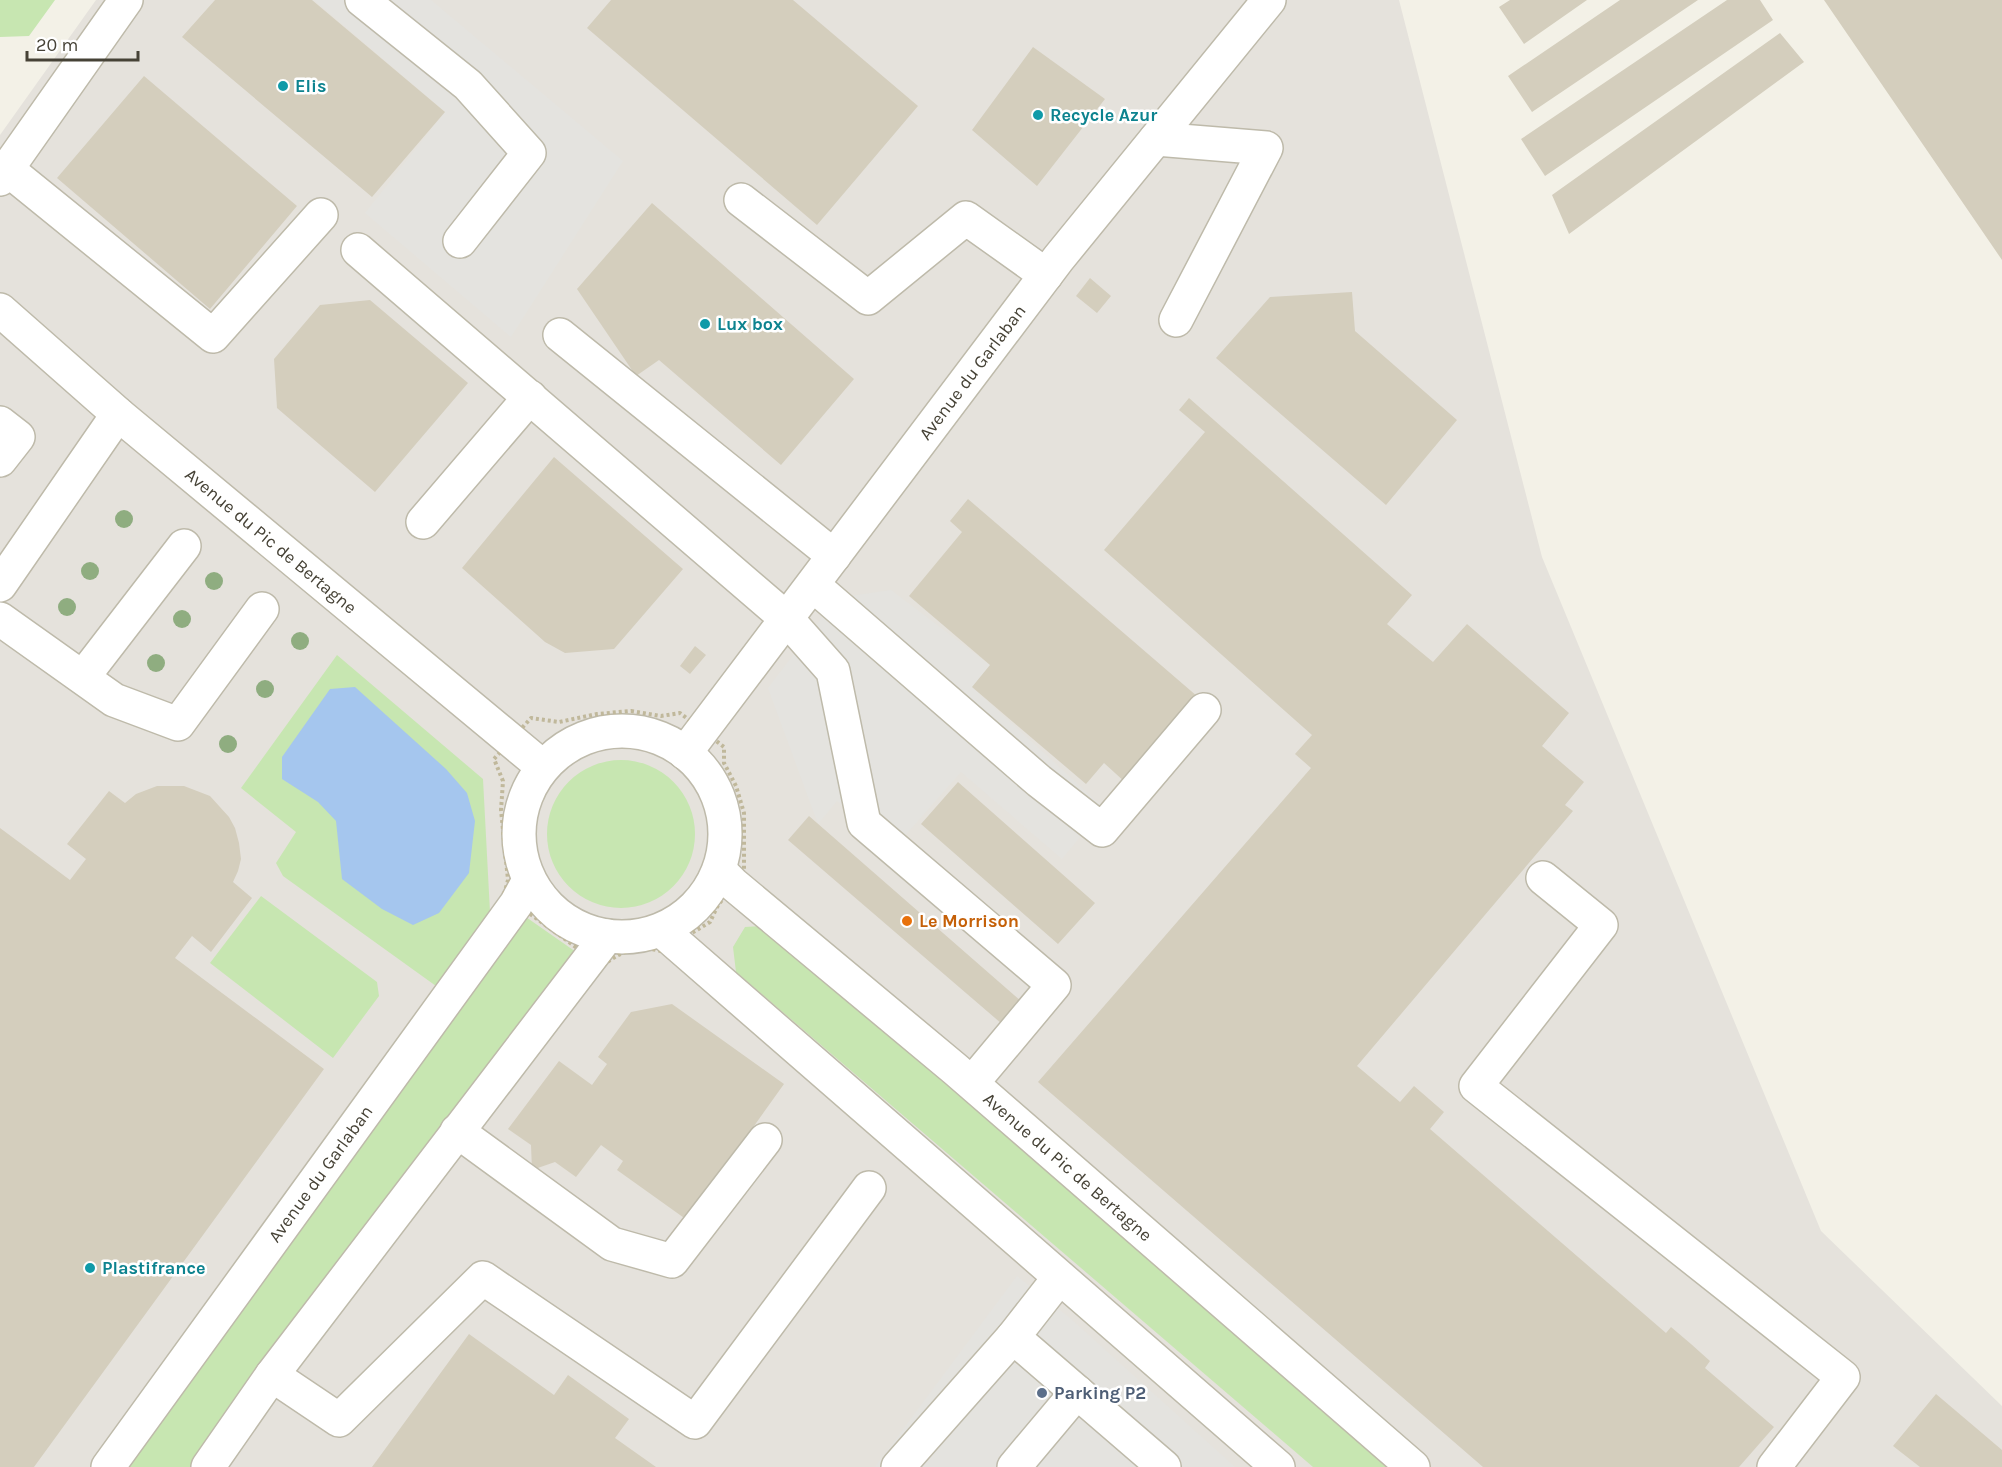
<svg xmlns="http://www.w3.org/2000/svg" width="2002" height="1467" font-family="Karla,sans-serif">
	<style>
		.industrial { fill: #e5e2dc }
		.green { fill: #c7e6b1 }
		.parking { fill: #e4e3df }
		.water { fill: #a5c6ee }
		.building { fill: #d4cebd }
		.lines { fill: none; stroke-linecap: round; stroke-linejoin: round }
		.minor-casing { stroke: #bebaaa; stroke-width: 36 }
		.path { stroke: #c0b89b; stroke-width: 4; stroke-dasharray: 3 3; stroke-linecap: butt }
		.minor { stroke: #fff; stroke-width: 33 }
		.tree { fill: #8fad80 }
		.culture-dot { fill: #0f9aa8; stroke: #fff; stroke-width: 2 }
		.food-dot { fill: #e8710a; stroke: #fff; stroke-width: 2 }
		.service-dot { fill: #5c6f8a; stroke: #fff; stroke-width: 2 }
		.labels { text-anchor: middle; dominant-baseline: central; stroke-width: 5; stroke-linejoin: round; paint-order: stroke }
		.culture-label { font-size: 18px; font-weight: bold; fill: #0d838f; stroke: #fff; text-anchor: start }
		.street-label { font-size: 18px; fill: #464236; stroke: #fff }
		.food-label { font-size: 18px; font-weight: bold; fill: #c56008; stroke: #fff; text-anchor: start }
		.service-label { font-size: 18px; font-weight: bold; fill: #4e5e75; stroke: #fff; text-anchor: start }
	</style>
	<rect width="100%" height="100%" fill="#f3f1e7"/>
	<path class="industrial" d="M 96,0 L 1399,0 L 1542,557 L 1821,1231 L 2002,1406 L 2002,1467 L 0,1467 L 0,135 Z"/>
	<path class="green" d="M 0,0 L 55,0 L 29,36 L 0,37 Z
		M 337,655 L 483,779 L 490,912 L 436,986 L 283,876 L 276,863 L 296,832 L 241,788 Z
		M547 834a74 74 0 1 1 148 0a74 74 0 1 1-148 0Z
		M 261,896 L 377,982 L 379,996 L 333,1058 L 210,963 Z
		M 523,915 L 576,952 L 200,1467 L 124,1467 Z
		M 761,926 L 1396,1467 L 1313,1467 L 736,972 L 733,947 L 745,927 Z"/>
	<path class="parking" d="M 314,0 L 431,0 L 623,161 L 511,337 L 365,213 L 445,112 Z
		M 891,590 L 990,665 L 972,687 L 1104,808 L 1062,859 L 961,772 L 894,848 L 837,801 L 818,824 L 768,688 L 837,598 Z
		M 1017,1276 L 1071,1319 L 1235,1467 L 875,1467 Z"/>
	<path class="water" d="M 355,687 L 446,769 L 467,793 L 475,821 L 469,873 L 439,913 L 413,925 L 382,909 L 342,879 L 336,821 L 318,802 L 282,779 L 282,757 L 330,689 Z"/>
	<path class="building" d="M 215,0 L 312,0 L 445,112 L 372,197 L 182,37 Z
		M 611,0 L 793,0 L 918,106 L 817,225 L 587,28 Z
		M 1510,0 L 1587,0 L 1524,44 L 1499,7 Z
		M 1620,0 L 1698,0 L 1532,112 L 1508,76 Z
		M 1727,0 L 1760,0 L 1773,20 L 1545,176 L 1521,139 Z
		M 1824,0 L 2002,0 L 2002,260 Z
		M 1780,33 L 1804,62 L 1569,234 L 1552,195 Z
		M 1033,47 L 1105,99 L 1037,186 L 972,130 Z
		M 144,76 L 297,206 L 210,309 L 57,178 Z
		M 652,203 L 854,379 L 781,465 L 659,360 L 636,376 L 577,289 Z
		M 1090,278 L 1111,296 L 1097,313 L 1076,296 Z
		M 1352,292 L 1355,331 L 1457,420 L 1386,505 L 1216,358 L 1270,297 Z
		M 370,300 L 468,383 L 375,492 L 277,408 L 274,359 L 320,305 Z
		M 1189,398 L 1412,595 L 1387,624 L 1433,662 L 1467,624 L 1569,713 L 1542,746 L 1584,782 L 1565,805 L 1573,811 L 1357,1066 L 1400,1102 L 1414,1086 L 1444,1112 L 1430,1129 L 1666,1333 L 1671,1327 L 1691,1344 L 1710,1361 L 1705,1368 L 1774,1427 L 1739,1467 L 1483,1467 L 1038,1082 L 1311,768 L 1295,754 L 1312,735 L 1104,550 L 1205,432 L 1179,410 Z
		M 554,457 L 683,569 L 614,649 L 565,653 L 545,642 L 462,568 Z
		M 968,499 L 1198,697 L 1126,783 L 1104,763 L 1086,784 L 972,687 L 990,665 L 909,596 L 962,532 L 950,521 Z
		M 695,646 L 706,655 L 690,674 L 680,666 Z
		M 958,782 L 1095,903 L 1058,944 L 921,824 Z
		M 157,786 L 184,786 L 210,796 L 229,817 L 235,828 L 239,843 L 241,859 L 238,871 L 233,882 L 252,898 L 211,952 L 192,936 L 175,958 L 324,1069 L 34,1467 L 0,1467 L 0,828 L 70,880 L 86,859 L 67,844 L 109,791 L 125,803 L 136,794 Z
		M 809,816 L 1021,1001 L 1002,1024 L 788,840 Z
		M 672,1004 L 784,1084 L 687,1220 L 617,1170 L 623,1161 L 601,1145 L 576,1177 L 555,1162 L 532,1170 L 531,1145 L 508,1129 L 559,1061 L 592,1085 L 607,1064 L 598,1057 L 631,1012 Z
		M 469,1334 L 554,1395 L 568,1375 L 629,1419 L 615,1438 L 656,1467 L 372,1467 Z
		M 1936,1394 L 2002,1450 L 2002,1467 L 1920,1467 L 1893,1446 Z"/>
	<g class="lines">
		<g class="minor-casing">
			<g id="minor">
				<path d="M 362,0 L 468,85 L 529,153 L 460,241"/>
				<path d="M 1156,139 L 1266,148 L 1176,320"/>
				<path d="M 7,169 L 213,336 L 321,215"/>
				<path d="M 0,179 L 126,0"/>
				<path d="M 741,200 L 868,298 L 966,218 L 1046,275"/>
				<path d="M 358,250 L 787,619 L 833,671 L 864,823 L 1054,985 L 972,1083"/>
				<path id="s1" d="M 0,310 L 118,414 L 543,767"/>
				<path d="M 560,335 L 834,556"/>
				<path d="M 0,423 L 18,437 L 0,460"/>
				<path d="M 423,522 L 530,397"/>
				<path d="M 0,585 L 118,414"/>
				<path d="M 813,585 L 1039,781 L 1102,830 L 1204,710"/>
				<path d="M 0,619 L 114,700 L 178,724 L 262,609"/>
				<path d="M 83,677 L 184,546"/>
				<circle cx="622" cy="834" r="103"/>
				<path id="s2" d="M 685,753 L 1058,259 L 1269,0"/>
				<path id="s3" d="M 719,870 L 733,884 L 955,1069 L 1413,1467"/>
				<path d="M 1543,878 L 1601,925 L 1476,1086 L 1843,1377 L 1774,1467"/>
				<path d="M 661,930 L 1278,1467"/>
				<path d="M 457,1131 L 612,1244 L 672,1261 L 765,1140"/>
				<path d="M 1059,1278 L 1013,1337 L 1164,1467"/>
				<path d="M 272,1375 L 339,1420 L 483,1278 L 695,1422 L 869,1188"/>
				<path id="s4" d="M 108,1467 L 516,904 L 529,880"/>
				<path d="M 208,1467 L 272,1375 L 607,936"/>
				<path d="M 898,1467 L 1013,1337"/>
				<path d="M 1014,1467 L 1077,1392"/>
			</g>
		</g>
		<path class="path" d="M 631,711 L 661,716 L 680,713 L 724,747 L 724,763 L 736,786 L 744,813 L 744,869 L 717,907 L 710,922 L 687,936 L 669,953 C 639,945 627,947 602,966 L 504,895 L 508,880 L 501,810 L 503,781 L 494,759 L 531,718 L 559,722 L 597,714 Z"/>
		<use href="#minor" class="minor"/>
	</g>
	<g class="tree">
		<circle cx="124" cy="519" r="9"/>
		<circle cx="90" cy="571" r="9"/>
		<circle cx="214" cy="581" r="9"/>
		<circle cx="67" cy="607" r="9"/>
		<circle cx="182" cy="619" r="9"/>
		<circle cx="300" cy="641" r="9"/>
		<circle cx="156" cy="663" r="9"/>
		<circle cx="265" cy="689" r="9"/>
		<circle cx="228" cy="744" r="9"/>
	</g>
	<g class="culture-dot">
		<circle cx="283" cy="86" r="6"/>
		<circle cx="1038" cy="115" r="6"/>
		<circle cx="705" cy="324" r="6"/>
		<circle cx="90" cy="1268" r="6"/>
	</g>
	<circle class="food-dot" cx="907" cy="921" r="6"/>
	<circle class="service-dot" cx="1042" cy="1393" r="6"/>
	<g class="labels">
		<g class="culture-label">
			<text x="295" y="86">Elis</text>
			<text x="1050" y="115">Recycle Azur</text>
			<text x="717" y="324">Lux box</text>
			<text x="102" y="1268">Plastifrance</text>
		</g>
		<g class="street-label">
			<text stroke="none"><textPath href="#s2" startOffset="477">Avenue du Garlaban</textPath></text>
			<text stroke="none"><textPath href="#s1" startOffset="356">Avenue du Pic de Bertagne</textPath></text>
			<text stroke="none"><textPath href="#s3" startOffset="458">Avenue du Pic de Bertagne</textPath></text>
			<text stroke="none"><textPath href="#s4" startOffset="362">Avenue du Garlaban</textPath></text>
		</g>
		<g class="food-label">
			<text x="919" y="921">Le Morrison</text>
		</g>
		<g class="service-label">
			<text x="1054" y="1393">Parking P2</text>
		</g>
	</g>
	<path d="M27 51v9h111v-9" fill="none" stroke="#464236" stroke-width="3"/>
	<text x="36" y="51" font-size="18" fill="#464236" stroke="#ffffff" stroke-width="4.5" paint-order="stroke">20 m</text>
</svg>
